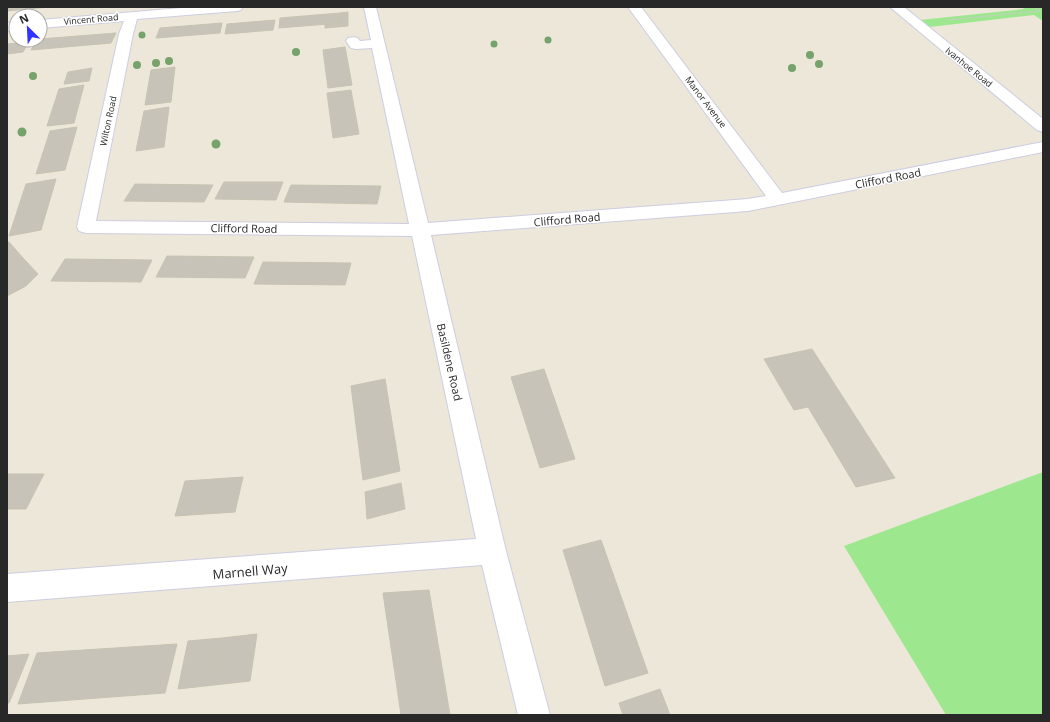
<svg xmlns="http://www.w3.org/2000/svg" width="1050" height="722" font-family="'Open Sans',sans-serif">
	<style>
		.green { fill: #9de88e }
		.building { fill: #c7c3b8; stroke: #c7c3b1 }
		.lines { fill: none; stroke-linecap: round; stroke-linejoin: round }
		.minor-casing { stroke: #cdcde3; stroke-width: 2 }
		.path { stroke: #cbcbcb; stroke-width: 1.5; stroke-dasharray: 2 1.5; stroke-linecap: butt }
		.minor { fill: #fff; fill-rule: evenodd }
		.tree { fill: #76a26c }
		.labels { text-anchor: middle; dominant-baseline: central; stroke-width: 3; stroke-linejoin: round; paint-order: stroke }
		.far-street-label { font-size: 9px; fill: #282828; stroke: #fff }
		.street-label { font-size: 11px; fill: #282828; stroke: #fff }
		.near-street-label { font-size: 13px; fill: #282828; stroke: #fff }
	</style>
	<rect width="100%" height="100%" fill="#ece7d8"/>
	<path class="green" d="M 1022,7 L 1043,7 L 1043,21 L 1034,15 L 930,27 L 920,20 L 1024,9 Z
		M 1043,472 L 1043,715 L 946,715 L 844,546 Z"/>
	<path class="building" d="M 7,7 L 49,7 L 7,11 Z
		M 348,12 L 348,26 L 325,28 L 325,24 L 340,23 L 340,13 Z
		M 340,13 L 340,23 L 279,28 L 280,18 Z
		M 275,20 L 273,30 L 225,34 L 227,24 Z
		M 222,23 L 220,33 L 156,38 L 160,28 Z
		M 116,33 L 111,43 L 31,50 L 37,40 L 40,39 Z
		M 29,42 L 23,52 L 7,54 L 7,44 Z
		M 345,47 L 352,85 L 328,88 L 323,50 Z
		M 175,67 L 171,102 L 145,105 L 151,70 Z
		M 92,68 L 89,81 L 64,84 L 68,72 Z
		M 84,85 L 74,123 L 47,126 L 59,89 Z
		M 351,90 L 359,134 L 333,138 L 327,93 Z
		M 169,107 L 164,147 L 136,151 L 144,111 Z
		M 77,127 L 65,170 L 36,174 L 50,131 Z
		M 56,179 L 41,230 L 9,236 L 26,184 Z
		M 224,182 L 283,182 L 276,200 L 215,199 Z
		M 135,184 L 213,185 L 204,202 L 124,201 Z
		M 291,185 L 381,186 L 377,204 L 284,202 Z
		M 9,242 L 23,258 L 7,266 L 7,243 Z
		M 167,256 L 254,257 L 245,278 L 156,277 Z
		M 23,258 L 38,274 L 26,286 L 7,296 L 7,266 Z
		M 65,259 L 152,260 L 141,282 L 51,281 Z
		M 263,262 L 351,263 L 345,285 L 254,284 Z
		M 812,349 L 895,478 L 856,487 L 808,407 L 794,410 L 764,359 Z
		M 544,369 L 575,459 L 540,468 L 511,377 Z
		M 385,379 L 400,471 L 363,480 L 351,386 Z
		M 7,474 L 15,474 L 7,489 Z
		M 15,474 L 44,474 L 26,509 L 7,509 L 7,489 Z
		M 243,477 L 235,512 L 205,514 L 214,479 Z
		M 214,479 L 205,514 L 175,516 L 185,481 Z
		M 401,483 L 405,509 L 367,519 L 365,492 Z
		M 601,540 L 648,673 L 605,686 L 563,550 Z
		M 429,590 L 450,715 L 401,715 L 383,593 Z
		M 257,634 L 250,681 L 214,685 L 222,638 Z
		M 222,638 L 214,685 L 178,689 L 188,641 Z
		M 177,644 L 165,693 L 18,704 L 37,653 Z
		M 29,654 L 9,703 L 7,703 L 7,656 Z
		M 660,689 L 670,715 L 623,715 L 619,703 Z"/>
	<g class="lines">
		<g class="minor-casing">
			<path id="minor" d="M 193,7 L 243,7 L 241,10 L 237,11 L 137,19 L 133,34 L 96,221 L 409,224 L 372,48 L 356,49 L 351,48 L 346,41 L 348,38 C 353,37 357,36 360,41 L 371,40 L 364,7 L 376,7 L 428,223 L 748,199 L 766,196 L 628,7 L 641,7 L 782,193 L 1043,142 L 1043,152 L 748,211 L 431,235 L 506,551 L 550,715 L 518,715 L 482,565 L 7,602 L 7,574 L 476,539 L 412,236 L 86,233 L 79,231 L 77,227 L 119,34 L 124,21 L 40,28 L 40,20 Z
				M 890,7 L 904,7 L 1043,119 L 1043,132 L 1037,130 Z
				M 16,22 L 16,30 L 7,31 L 7,23 Z"/>
		</g>
		<path class="path" d="M 1036,7 L 1043,13
			M 948,20 L 1039,11"/>
		<use href="#minor" class="minor"/>
	</g>
	<g class="tree">
		<circle cx="142" cy="35" r="3.5"/>
		<circle cx="548" cy="40" r="3.5"/>
		<circle cx="494" cy="44" r="3.5"/>
		<circle cx="296" cy="52" r="4"/>
		<circle cx="810" cy="55" r="4"/>
		<circle cx="169" cy="61" r="4"/>
		<circle cx="156" cy="63" r="4"/>
		<circle cx="819" cy="64" r="4"/>
		<circle cx="137" cy="65" r="4"/>
		<circle cx="792" cy="68" r="4"/>
		<circle cx="33" cy="76" r="4"/>
		<circle cx="22" cy="132" r="4.5"/>
		<circle cx="216" cy="144" r="4.5"/>
	</g>
	<g class="labels">
		<g class="far-street-label">
			<text transform="translate(91 19) rotate(-5)">Vincent Road</text>
			<text transform="translate(969 67) rotate(39)">Ivanhoe Road</text>
			<text transform="translate(706 102) rotate(53)">Manor Avenue</text>
			<text transform="translate(108 121) rotate(-78)">Wilton Road</text>
		</g>
		<g class="street-label">
			<text transform="translate(888 178) rotate(-11)">Clifford Road</text>
			<text transform="translate(567 219) rotate(-5)">Clifford Road</text>
			<text transform="translate(244 228) rotate(1)">Clifford Road</text>
			<text transform="translate(450 362) rotate(77)">Basildene Road</text>
		</g>
		<g class="near-street-label">
			<text transform="translate(250 571) rotate(-5)">Marnell Way</text>
		</g>
	</g>
	<rect width="1050" height="722" fill="none" stroke="#282828" stroke-width="16"/>
	<g transform="translate(28 28) rotate(336)"><circle r="19" fill="#ffffff" stroke="#a9a9a9"/>
	<path d="M0-3L7 15L0 10L-7 15Z" fill="#3133ff"/>
	<text y="-6" font-size="11" font-weight="bold" text-anchor="middle" fill="#282828">N</text>
	</g>
</svg>
